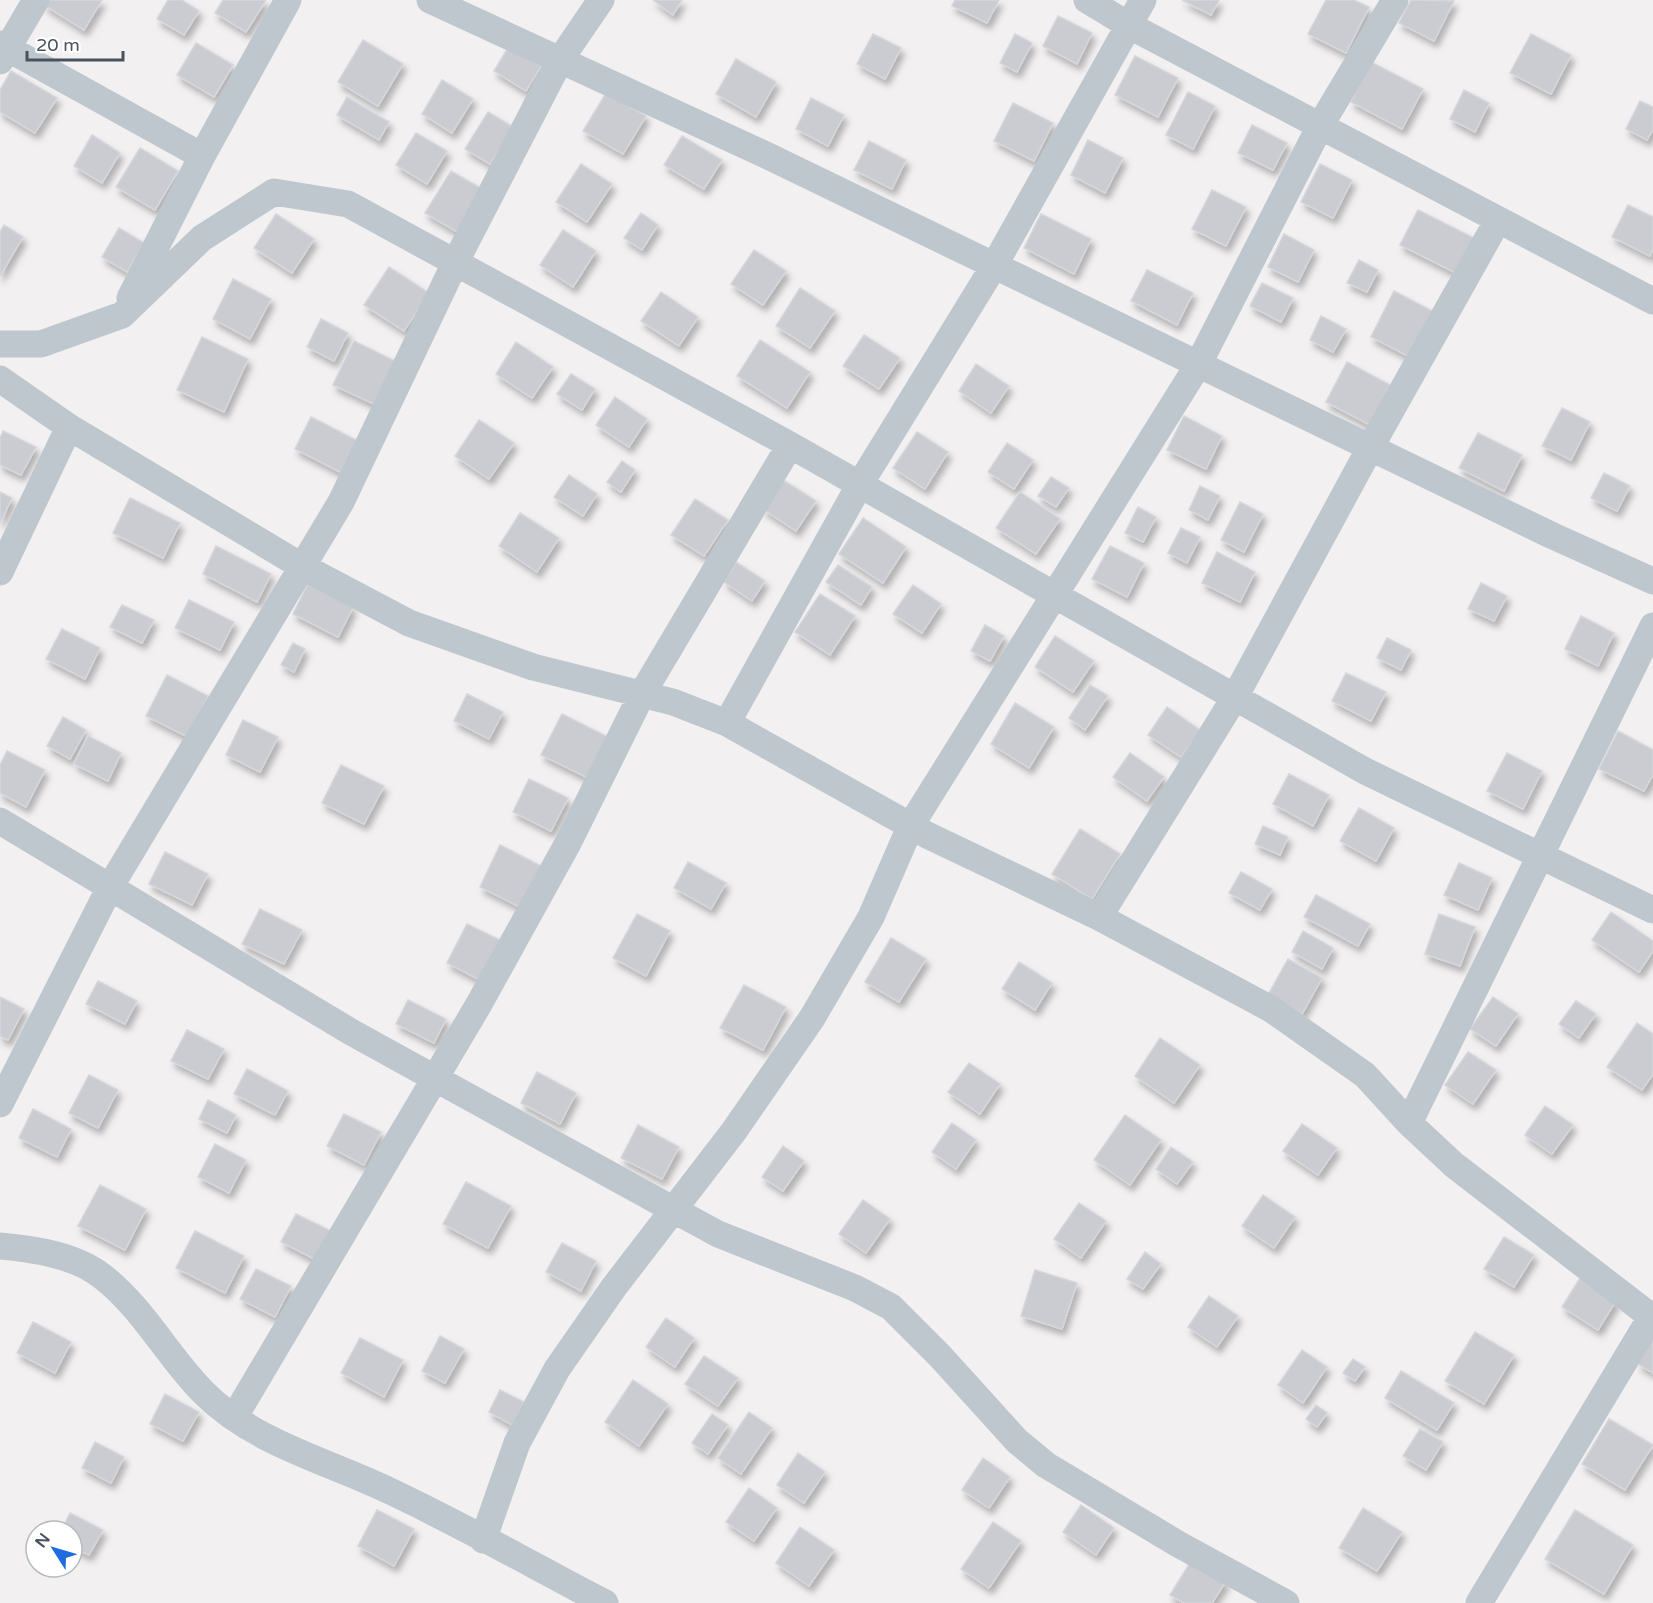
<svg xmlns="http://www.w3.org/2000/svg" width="1653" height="1603" font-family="'Varela Round',sans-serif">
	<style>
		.building { fill: #caccd2; stroke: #d4d6db; stroke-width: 1.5; filter: url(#shadow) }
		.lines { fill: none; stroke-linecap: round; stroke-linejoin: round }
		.minor { stroke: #bec7ce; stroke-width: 27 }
	</style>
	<defs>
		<filter id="shadow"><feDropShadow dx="3.5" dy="6" stdDeviation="3" flood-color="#0004"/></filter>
	</defs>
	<rect width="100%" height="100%" fill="#f2f0f0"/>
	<path class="building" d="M 47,0 L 102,0 L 84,30 L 44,5 Z
		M 168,0 L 182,0 L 199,11 L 184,35 L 157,19 Z
		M 223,0 L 266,0 L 246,32 L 215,13 Z
		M 653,0 L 682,0 L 673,15 Z
		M 955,0 L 999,0 L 987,23 L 952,6 Z
		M 1182,0 L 1219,0 L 1211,15 Z
		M 1326,0 L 1354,0 L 1369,7 L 1346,53 L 1308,34 Z
		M 1411,0 L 1454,1 L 1434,41 L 1399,23 Z
		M 1058,16 L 1092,33 L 1077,64 L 1043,46 Z
		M 873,34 L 901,48 L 885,79 L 857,64 Z
		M 1015,34 L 1032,43 L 1017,72 L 1000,63 Z
		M 1531,34 L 1571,55 L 1551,94 L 1510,73 Z
		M 363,40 L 403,64 L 378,106 L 338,82 Z
		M 196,43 L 233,65 L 214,97 L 177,75 Z
		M 509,46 L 541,66 L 526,91 L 494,71 Z
		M 1135,56 L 1178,78 L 1158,117 L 1115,95 Z
		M 736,59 L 776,82 L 756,117 L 716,94 Z
		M 1371,62 L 1423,89 L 1402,129 L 1351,102 Z
		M 11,71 L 57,98 L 35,133 L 0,112 L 0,90 Z
		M 442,80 L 473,99 L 452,133 L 422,114 Z
		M 1464,90 L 1489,103 L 1475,132 L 1450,119 Z
		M 1188,92 L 1215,106 L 1193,149 L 1166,135 Z
		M 606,93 L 646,116 L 623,154 L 583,131 Z
		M 347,97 L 389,122 L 379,140 L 337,115 Z
		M 811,98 L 844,115 L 828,146 L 796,129 Z
		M 1640,101 L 1653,107 L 1653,129 L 1647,140 L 1626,129 Z
		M 1013,103 L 1053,123 L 1034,161 L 994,141 Z
		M 488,112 L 513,127 L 490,164 L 465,149 Z
		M 1252,125 L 1287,143 L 1273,170 L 1238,153 Z
		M 416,133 L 447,151 L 427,184 L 396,165 Z
		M 92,135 L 120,153 L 102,183 L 74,166 Z
		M 682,136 L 722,160 L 704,189 L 664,165 Z
		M 1088,140 L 1123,158 L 1105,193 L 1071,175 Z
		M 869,141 L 906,160 L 892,189 L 854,170 Z
		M 140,148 L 178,171 L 155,210 L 116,187 Z
		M 581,164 L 612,184 L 587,222 L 556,202 Z
		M 1320,164 L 1352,180 L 1333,218 L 1301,202 Z
		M 451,171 L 484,190 L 459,233 L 425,213 Z
		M 1212,190 L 1246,207 L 1226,246 L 1192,229 Z
		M 1628,205 L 1653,217 L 1653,249 L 1650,256 L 1612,237 Z
		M 1418,210 L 1474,238 L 1456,273 L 1400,245 Z
		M 641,213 L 658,225 L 642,250 L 624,238 Z
		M 276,214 L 314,239 L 292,273 L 254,248 Z
		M 1041,214 L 1091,239 L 1074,274 L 1024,248 Z
		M 4,225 L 23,237 L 0,276 L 0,232 Z
		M 119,228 L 144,243 L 127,272 L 102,257 Z
		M 563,230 L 596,251 L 573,287 L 540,265 Z
		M 1284,234 L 1314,250 L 1298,282 L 1268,267 Z
		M 754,250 L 786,271 L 763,305 L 731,284 Z
		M 1359,260 L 1378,270 L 1367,292 L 1347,283 Z
		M 389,267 L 429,293 L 404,331 L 364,305 Z
		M 1147,270 L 1193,293 L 1177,325 L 1131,301 Z
		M 233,279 L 271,299 L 250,339 L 213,319 Z
		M 1262,283 L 1293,298 L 1281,322 L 1250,306 Z
		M 800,288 L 835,311 L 810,348 L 776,326 Z
		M 1394,291 L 1432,311 L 1408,356 L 1371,337 Z
		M 661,292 L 698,317 L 679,346 L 641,321 Z
		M 1321,316 L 1346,329 L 1333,352 L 1310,340 Z
		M 321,319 L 348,333 L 334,361 L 307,347 Z
		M 864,335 L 900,358 L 879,389 L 843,366 Z
		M 202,337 L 248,359 L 224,412 L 177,390 Z
		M 760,340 L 810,372 L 787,408 L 737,376 Z
		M 354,341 L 397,362 L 376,405 L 333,385 Z
		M 516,342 L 553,367 L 532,398 L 496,374 Z
		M 1347,362 L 1390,385 L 1370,425 L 1326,402 Z
		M 976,364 L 1009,386 L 991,413 L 959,391 Z
		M 571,374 L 595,389 L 582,410 L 557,394 Z
		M 615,397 L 647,419 L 629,447 L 596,425 Z
		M 1562,408 L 1590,422 L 1571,460 L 1542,446 Z
		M 1184,416 L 1222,436 L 1206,469 L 1167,450 Z
		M 311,417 L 360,442 L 344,474 L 295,449 Z
		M 479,420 L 514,443 L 489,479 L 455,456 Z
		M 3,431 L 36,447 L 21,475 L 0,465 L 0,438 Z
		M 917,432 L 948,452 L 925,489 L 893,468 Z
		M 1478,433 L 1522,455 L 1504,491 L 1459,468 Z
		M 1007,443 L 1033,460 L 1014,489 L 988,472 Z
		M 622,461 L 635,470 L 621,492 L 607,482 Z
		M 1604,473 L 1630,486 L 1617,511 L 1591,498 Z
		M 569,475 L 597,494 L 583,516 L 554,497 Z
		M 1051,477 L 1069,488 L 1056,507 L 1038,496 Z
		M 783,480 L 816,501 L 796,531 L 763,509 Z
		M 1200,486 L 1220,496 L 1208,520 L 1189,510 Z
		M 0,492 L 12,498 L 0,523 Z
		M 1020,492 L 1060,519 L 1036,554 L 996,528 Z
		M 130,498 L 180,523 L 163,558 L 113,533 Z
		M 695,499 L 728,520 L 704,556 L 671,535 Z
		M 1240,502 L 1263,514 L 1244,552 L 1221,540 Z
		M 1138,507 L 1156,517 L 1143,542 L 1125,533 Z
		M 520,513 L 559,538 L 537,572 L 499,546 Z
		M 863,518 L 906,547 L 883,583 L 839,554 Z
		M 1181,528 L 1200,537 L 1187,563 L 1168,553 Z
		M 216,546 L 271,574 L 257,602 L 203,574 Z
		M 1110,546 L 1144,563 L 1127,597 L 1092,579 Z
		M 1217,552 L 1255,572 L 1240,602 L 1202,583 Z
		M 736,562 L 765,581 L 752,601 L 724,582 Z
		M 838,565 L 872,587 L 861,605 L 826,582 Z
		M 1481,583 L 1507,596 L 1494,621 L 1468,609 Z
		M 308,584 L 353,607 L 338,637 L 293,614 Z
		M 913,585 L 941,604 L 922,633 L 893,614 Z
		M 820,594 L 855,616 L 830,655 L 795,632 Z
		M 189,600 L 234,622 L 220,650 L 175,628 Z
		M 122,605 L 154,620 L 142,643 L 110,627 Z
		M 1581,616 L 1614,633 L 1598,666 L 1565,649 Z
		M 985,625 L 1004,636 L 990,661 L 971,651 Z
		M 62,629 L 100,648 L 85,679 L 46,659 Z
		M 1055,636 L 1094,661 L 1073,692 L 1035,667 Z
		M 1387,638 L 1411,650 L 1401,670 L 1377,658 Z
		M 293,643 L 305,649 L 294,672 L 281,665 Z
		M 1346,673 L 1386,692 L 1371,721 L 1332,701 Z
		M 167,675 L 208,696 L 188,737 L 146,716 Z
		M 1090,685 L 1108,696 L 1085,730 L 1069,718 Z
		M 467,694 L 503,712 L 489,739 L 454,721 Z
		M 1015,703 L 1054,727 L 1029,768 L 991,744 Z
		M 1167,707 L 1200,730 L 1181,757 L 1148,735 Z
		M 562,714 L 608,737 L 588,778 L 541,755 Z
		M 63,717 L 86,730 L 70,759 L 47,746 Z
		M 243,720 L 278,737 L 260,772 L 226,755 Z
		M 1618,731 L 1653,750 L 1653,774 L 1644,791 L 1599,769 Z
		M 88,736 L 121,753 L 108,781 L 74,764 Z
		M 7,751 L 45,770 L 26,807 L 0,793 L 0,765 Z
		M 1130,753 L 1164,777 L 1147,801 L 1113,777 Z
		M 1507,753 L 1542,771 L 1523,809 L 1487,791 Z
		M 341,765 L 384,786 L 364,824 L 322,803 Z
		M 1289,774 L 1329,795 L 1313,826 L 1273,804 Z
		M 529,779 L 568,798 L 551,831 L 513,812 Z
		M 1359,808 L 1394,828 L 1376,861 L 1340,841 Z
		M 1263,826 L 1288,837 L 1280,855 L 1255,844 Z
		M 1080,829 L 1120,854 L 1092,899 L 1052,874 Z
		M 500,845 L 543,867 L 522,908 L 480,887 Z
		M 165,852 L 208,874 L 192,905 L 149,884 Z
		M 688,862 L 726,883 L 711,909 L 674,888 Z
		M 1459,863 L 1492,878 L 1478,910 L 1444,895 Z
		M 1241,872 L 1272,889 L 1260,910 L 1229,893 Z
		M 1316,895 L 1370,924 L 1358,946 L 1304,917 Z
		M 260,909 L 302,930 L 284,964 L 242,944 Z
		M 1611,912 L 1653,941 L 1653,951 L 1639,972 L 1592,940 Z
		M 637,914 L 670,931 L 646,976 L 613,958 Z
		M 1439,914 L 1475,927 L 1460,966 L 1425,954 Z
		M 467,924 L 502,941 L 482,981 L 447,963 Z
		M 1303,931 L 1333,948 L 1322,969 L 1292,952 Z
		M 891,938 L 926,959 L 899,1002 L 865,982 Z
		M 1288,959 L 1322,978 L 1302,1014 L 1268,995 Z
		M 1019,962 L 1052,983 L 1035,1010 L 1002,989 Z
		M 98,981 L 137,1001 L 125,1024 L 86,1004 Z
		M 744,985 L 786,1007 L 763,1050 L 720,1028 Z
		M 0,997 L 24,1009 L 8,1040 L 0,1036 Z
		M 1493,997 L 1518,1014 L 1496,1046 L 1470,1029 Z
		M 408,1000 L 446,1019 L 434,1043 L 396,1024 Z
		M 1576,1001 L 1596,1014 L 1579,1038 L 1559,1024 Z
		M 1637,1023 L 1653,1034 L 1653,1074 L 1642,1090 L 1607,1067 Z
		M 187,1030 L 224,1049 L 208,1079 L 171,1061 Z
		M 1160,1038 L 1200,1065 L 1174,1103 L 1135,1076 Z
		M 1468,1052 L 1496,1070 L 1473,1104 L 1445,1085 Z
		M 969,1063 L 1000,1084 L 980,1114 L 948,1092 Z
		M 247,1069 L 288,1091 L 275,1115 L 234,1094 Z
		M 537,1072 L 576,1093 L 560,1124 L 521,1103 Z
		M 89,1075 L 118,1090 L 98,1128 L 69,1113 Z
		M 208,1100 L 236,1115 L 227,1133 L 199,1119 Z
		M 1545,1106 L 1573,1125 L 1552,1154 L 1525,1135 Z
		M 33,1109 L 71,1129 L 57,1157 L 19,1138 Z
		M 344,1114 L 381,1132 L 364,1165 L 327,1146 Z
		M 1125,1115 L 1161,1140 L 1130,1185 L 1094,1160 Z
		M 952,1123 L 976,1140 L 956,1169 L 932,1152 Z
		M 1302,1124 L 1337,1148 L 1318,1175 L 1283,1151 Z
		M 638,1125 L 679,1147 L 662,1179 L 621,1158 Z
		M 215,1144 L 246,1160 L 229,1193 L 198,1177 Z
		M 783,1146 L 804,1161 L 783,1191 L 762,1177 Z
		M 1171,1147 L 1193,1162 L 1177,1184 L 1156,1169 Z
		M 466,1182 L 511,1206 L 488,1248 L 443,1224 Z
		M 100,1185 L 146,1209 L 125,1250 L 78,1226 Z
		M 1263,1195 L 1295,1217 L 1274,1248 L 1242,1226 Z
		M 863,1200 L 890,1219 L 866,1253 L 839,1234 Z
		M 1079,1203 L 1106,1221 L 1081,1258 L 1054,1239 Z
		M 296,1214 L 331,1231 L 316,1260 L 281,1242 Z
		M 195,1231 L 244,1256 L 225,1293 L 176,1268 Z
		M 1504,1237 L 1534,1255 L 1514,1287 L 1484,1269 Z
		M 562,1243 L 596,1261 L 581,1291 L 546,1272 Z
		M 1145,1252 L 1161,1264 L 1143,1289 L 1127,1279 Z
		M 256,1269 L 291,1286 L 275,1317 L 240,1299 Z
		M 1035,1270 L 1077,1283 L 1062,1329 L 1021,1316 Z
		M 1580,1278 L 1616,1301 L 1598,1330 L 1562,1307 Z
		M 1209,1296 L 1238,1316 L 1217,1347 L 1188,1327 Z
		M 666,1318 L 694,1338 L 675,1367 L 646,1347 Z
		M 33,1322 L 71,1342 L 55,1373 L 17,1353 Z
		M 1475,1332 L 1514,1355 L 1484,1404 L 1445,1381 Z
		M 440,1336 L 464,1349 L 445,1383 L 422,1371 Z
		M 360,1338 L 403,1360 L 384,1397 L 341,1373 Z
		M 1653,1338 L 1653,1373 L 1638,1364 Z
		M 1302,1350 L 1327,1367 L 1303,1403 L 1278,1385 Z
		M 704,1356 L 738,1378 L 718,1406 L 685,1384 Z
		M 1353,1359 L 1365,1367 L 1355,1381 L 1343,1373 Z
		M 1401,1371 L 1454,1403 L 1437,1430 L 1385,1398 Z
		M 633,1380 L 668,1404 L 639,1446 L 605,1422 Z
		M 500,1390 L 524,1402 L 512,1425 L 489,1412 Z
		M 165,1394 L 199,1412 L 183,1441 L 150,1424 Z
		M 1316,1405 L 1327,1413 L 1317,1427 L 1306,1419 Z
		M 749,1412 L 772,1428 L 741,1474 L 718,1458 Z
		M 712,1414 L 728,1425 L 708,1454 L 692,1443 Z
		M 1609,1419 L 1653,1445 L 1625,1490 L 1582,1464 Z
		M 1420,1429 L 1443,1442 L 1426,1470 L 1403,1456 Z
		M 95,1442 L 124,1457 L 111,1483 L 82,1468 Z
		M 798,1453 L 825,1472 L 804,1503 L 777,1485 Z
		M 983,1458 L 1010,1477 L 989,1508 L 962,1490 Z
		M 749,1488 L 777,1508 L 754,1541 L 726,1522 Z
		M 1081,1505 L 1114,1528 L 1096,1555 L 1063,1532 Z
		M 1363,1508 L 1402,1532 L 1377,1571 L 1339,1548 Z
		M 377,1510 L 414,1529 L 394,1566 L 358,1546 Z
		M 1575,1510 L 1633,1545 L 1604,1594 L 1545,1559 Z
		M 70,1513 L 103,1530 L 89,1555 L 72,1547 L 72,1531 L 61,1531 Z
		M 993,1522 L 1021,1541 L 989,1588 L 961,1569 Z
		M 800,1527 L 834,1550 L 809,1586 L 776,1563 Z
		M 1191,1561 L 1226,1581 L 1212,1603 L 1184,1603 L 1170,1595 Z"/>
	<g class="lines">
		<path class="minor" d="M 430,0 L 768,156 L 1553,536 L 1653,581
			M 1087,0 L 1130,26 L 1653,301
			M 0,44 L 202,156
			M 0,61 L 36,0
			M 130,298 L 202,156 L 288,0
			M 0,344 L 41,344 L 122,315 L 202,238 L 274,192 L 348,204 L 790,445 L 1365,771 L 1653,910
			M 0,379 L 69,427 L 303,567 L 409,623 L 533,667 L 673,702 L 727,723 L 927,835 L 1099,917 L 1271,1009 L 1365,1075 L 1409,1123 L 1454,1165 L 1653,1318
			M 0,572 L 69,427
			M 727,723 L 860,484 L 994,266 L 1143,0
			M 0,821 L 351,1032 L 674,1210 L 718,1234 L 855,1288 L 891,1307 L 940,1356 L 1017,1441 L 1046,1465 L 1178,1544 L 1286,1603
			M 1099,917 L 1235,697 L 1370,448 L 1498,220
			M 0,1104 L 110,887 L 341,502 L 455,263 L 560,60 L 601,0
			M 1409,1123 L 1653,626
			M 0,1246 C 33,1249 76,1255 103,1277 C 143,1308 168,1357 204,1393 C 255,1444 329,1461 392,1492 C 464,1526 534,1566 605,1603
			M 235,1416 L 479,1004 L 568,843 L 642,694 L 790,445
			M 483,1540 L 517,1443 L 557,1369 L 614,1287 L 734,1131 L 812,1018 L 871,917 L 911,825 L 1198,365 L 1320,126 L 1395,0
			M 1479,1603 L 1653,1314"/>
	</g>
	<g transform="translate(54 1549) rotate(307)"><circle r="28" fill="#ffffff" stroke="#b6babe" stroke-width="1.5"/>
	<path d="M0-4.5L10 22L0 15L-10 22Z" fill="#1d6ddf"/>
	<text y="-9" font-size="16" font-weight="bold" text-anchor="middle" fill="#48525d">N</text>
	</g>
	<path d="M27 51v9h96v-9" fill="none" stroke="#48525d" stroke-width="3"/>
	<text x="36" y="51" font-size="18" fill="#48525d" stroke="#ffffff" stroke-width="4.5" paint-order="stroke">20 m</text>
</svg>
